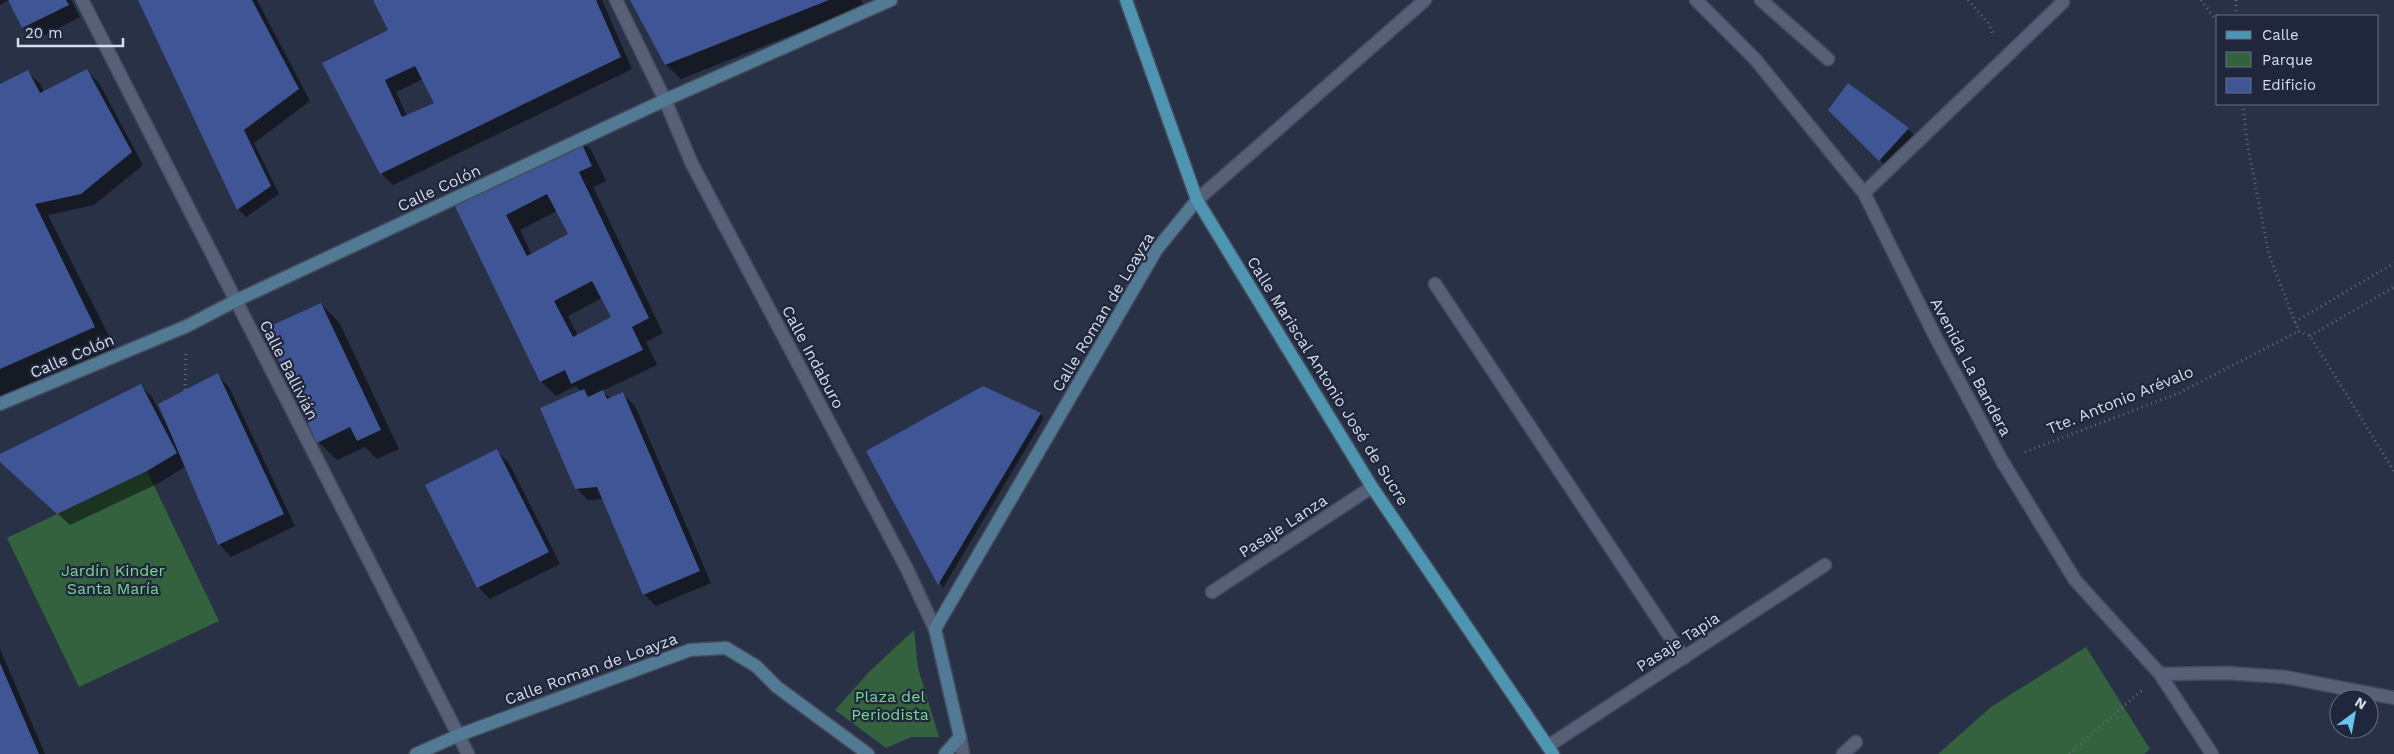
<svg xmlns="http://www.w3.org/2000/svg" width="2394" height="754" font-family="'Work Sans',sans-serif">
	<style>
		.green { fill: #34623e }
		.shadow { fill: #0007; fill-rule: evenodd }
		.building { fill: #3f5595; fill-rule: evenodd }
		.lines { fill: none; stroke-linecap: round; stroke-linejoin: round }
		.service-casing { stroke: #454c5d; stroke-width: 15 }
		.minor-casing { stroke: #454c5d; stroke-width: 15 }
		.tertiary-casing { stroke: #454c5d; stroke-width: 15 }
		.secondary-casing { stroke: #454c5d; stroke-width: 15 }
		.primary-casing { stroke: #454c5d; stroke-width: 15 }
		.path { stroke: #62697b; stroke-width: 3; stroke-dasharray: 1 4; stroke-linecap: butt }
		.service { stroke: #576077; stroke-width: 12 }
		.minor { stroke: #576077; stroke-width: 12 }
		.tertiary { stroke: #576077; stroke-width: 12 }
		.secondary { stroke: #527a94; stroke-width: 12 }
		.primary { stroke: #4e95b1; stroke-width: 12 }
		.labels { text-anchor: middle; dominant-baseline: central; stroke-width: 4.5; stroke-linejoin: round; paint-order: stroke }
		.street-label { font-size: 16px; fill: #d7dcea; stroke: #20273c }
		.park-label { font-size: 16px; fill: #78d78d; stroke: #20273c }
	</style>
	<rect width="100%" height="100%" fill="#293146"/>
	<path class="green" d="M 147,471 L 219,621 L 79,687 L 7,538 Z
		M 914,630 L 918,668 L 939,737 L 911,737 L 886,748 L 835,710 L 869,672 Z
		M 2086,647 L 2150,749 L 2144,754 L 1938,754 L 1991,707 Z"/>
	<path class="shadow" d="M 0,0 L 9,0 L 0,5 Z
		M 10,0 L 71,0 L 80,17 L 35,40 L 23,28 Z
		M 140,0 L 257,0 L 310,101 L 254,143 L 279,194 L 246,217 L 238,209 Z
		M 374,0 L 602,0 L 632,69 L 393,185 L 381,173 L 324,64 L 390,30 ZM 423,79 L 436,103 L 407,116 L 396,92 Z
		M 632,0 L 861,0 L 865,6 L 681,79 L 666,65 Z
		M 87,71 L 99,83 L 143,165 L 94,205 L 48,215 L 115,348 L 0,399 L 0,86 L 28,72 L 40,84 L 44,92 Z
		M 1829,110 L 1908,129 L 1916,137 L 1888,168 Z
		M 576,135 L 591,150 L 606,181 L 593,187 L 663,333 L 646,342 L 657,365 L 602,391 L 611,399 L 623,394 L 635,406 L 711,583 L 656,606 L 644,594 L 604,499 L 588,500 L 576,488 L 581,392 L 576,386 L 556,396 L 541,381 L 451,195 ZM 557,211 L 570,235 L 532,255 L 520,230 ZM 602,298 L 613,317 L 578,336 L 568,316 Z
		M 321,304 L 339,322 L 399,449 L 377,459 L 365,447 L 337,460 L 318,442 Z
		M 218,375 L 229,387 L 295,526 L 231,557 L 220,545 L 186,466 L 159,483 L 70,525 L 0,461 L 0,455 L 140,385 L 152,397 L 164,420 Z
		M 1040,414 L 1044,418 L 943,588 L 867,452 Z
		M 497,451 L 509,463 L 560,564 L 490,599 L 478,587 Z
		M 0,649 L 45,754 L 0,754 Z"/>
	<path class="building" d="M 8,0 L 66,0 L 69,5 L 22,28 Z
		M 138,0 L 252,0 L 299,89 L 244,130 L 271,186 L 237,210 Z
		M 373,0 L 596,0 L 621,57 L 380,174 L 322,63 L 388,30 ZM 415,66 L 434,103 L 402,117 L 385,80 Z
		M 630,0 L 829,0 L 665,65 Z
		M 87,69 L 132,152 L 81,194 L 35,204 L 95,327 L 0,369 L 0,84 L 28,70 L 40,93 Z
		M 1848,83 L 1909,128 L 1879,161 L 1828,110 Z
		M 577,133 L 592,166 L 579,172 L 649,318 L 632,327 L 643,350 L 571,384 L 565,370 L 540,382 L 449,194 ZM 547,194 L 568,234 L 527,256 L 506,215 ZM 592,281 L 611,317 L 573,337 L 554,301 Z
		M 321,303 L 381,430 L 357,441 L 350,427 L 317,443 L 264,329 Z
		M 218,373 L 284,514 L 218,545 L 158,404 Z
		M 141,384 L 177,453 L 147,471 L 57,514 L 0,462 L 0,454 Z
		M 983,386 L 1041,413 L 938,585 L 866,451 Z
		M 584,389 L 588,397 L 603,390 L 607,399 L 623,392 L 700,571 L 643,595 L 597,487 L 575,489 L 540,408 Z
		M 497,449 L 549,552 L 477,588 L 425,485 Z
		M 0,663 L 39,754 L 0,754 Z"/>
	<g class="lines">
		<g class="service-casing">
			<path id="service" d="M 1761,0 L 1828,59
				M 1435,284 L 1684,658
				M 1212,592 L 1372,487
				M 1548,746 L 1825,565"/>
		</g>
		<g class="minor-casing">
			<path id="minor" d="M 616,0 L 665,100 L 692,164 L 907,569 L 935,629
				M 1696,0 L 1755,59 L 1864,193 L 1936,338 L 2002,461 L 2075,580 L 2160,674 L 2212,754
				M 1864,193 L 2063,2
				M 1197,200 L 1425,0
				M 2160,674 L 2226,673 L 2285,677 L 2394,698
				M 960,737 L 963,754
				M 1843,754 L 1856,742"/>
		</g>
		<g class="tertiary-casing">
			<path id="tertiary" d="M 82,0 L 468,754"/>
		</g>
		<g class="secondary-casing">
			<path id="secondary" d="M 0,404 L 187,326 L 235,301 L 665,100 L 891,0
				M 416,754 L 459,735 L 690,650 L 726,648 L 756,666 L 777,687 L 868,754
				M 945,754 L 960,737 L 935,629 L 1157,249 L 1197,200"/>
		</g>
		<g class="primary-casing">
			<path id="primary" d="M 1126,0 L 1197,200 L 1372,487 L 1553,754"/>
		</g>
		<path class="path" d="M 1968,0 L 1988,23 L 1994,36
			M 2201,0 L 2218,23
			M 2236,0 L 2236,16
			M 2243,104 L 2247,142 L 2269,255 L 2295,322 L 2299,331 L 2310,336 L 2394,471
			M 2295,322 L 2394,263
			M 2310,336 L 2394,287
			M 185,390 L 186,354
			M 2025,452 L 2179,393 L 2299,331
			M 2069,754 L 2142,690"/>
		<use href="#service" class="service"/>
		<use href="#minor" class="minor"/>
		<use href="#tertiary" class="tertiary"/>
		<use href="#secondary" class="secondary"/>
		<use href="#primary" class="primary"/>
	</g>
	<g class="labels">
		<g class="street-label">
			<text transform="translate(439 188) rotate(-25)">Calle Colón</text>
			<text transform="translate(1103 312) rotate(-59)">Calle Roman de Loayza</text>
			<text transform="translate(72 356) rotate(-23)">Calle Colón</text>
			<text transform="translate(813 357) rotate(62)">Calle Indaburo</text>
			<text transform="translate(1971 367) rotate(62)">Avenida La Bandera</text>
			<text transform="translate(289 370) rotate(63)">Calle Ballivián</text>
			<text transform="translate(1328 381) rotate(58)">Calle Mariscal Antonio José de Sucre</text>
			<text transform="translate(2120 400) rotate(-22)">Tte. Antonio Arévalo</text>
			<text transform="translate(1283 526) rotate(-33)">Pasaje Lanza</text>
			<text transform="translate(1678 642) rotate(-33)">Pasaje Tapia</text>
			<text transform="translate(591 669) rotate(-20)">Calle Roman de Loayza</text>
		</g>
		<g class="park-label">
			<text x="113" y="570">Jardín Kinder<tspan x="113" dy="18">Santa María</tspan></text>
			<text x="890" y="696">Plaza del<tspan x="890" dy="18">Periodista</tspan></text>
		</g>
	</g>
	<rect x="2216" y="15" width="162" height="90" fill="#20273c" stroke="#696f82"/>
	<rect x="2226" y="31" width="25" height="8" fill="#4e95b1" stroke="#696f82"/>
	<text x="2262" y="40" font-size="15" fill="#d7dcea">Calle</text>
	<rect x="2226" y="52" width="25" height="15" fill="#34623e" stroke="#696f82"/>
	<text x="2262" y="65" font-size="15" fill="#d7dcea">Parque</text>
	<rect x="2226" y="78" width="25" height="15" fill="#3f5595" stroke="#696f82"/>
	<text x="2262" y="90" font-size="15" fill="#d7dcea">Edificio</text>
	<g transform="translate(2354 714) rotate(32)"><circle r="24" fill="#20273c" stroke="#696f82"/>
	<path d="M0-4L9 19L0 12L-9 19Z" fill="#65c5ee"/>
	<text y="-8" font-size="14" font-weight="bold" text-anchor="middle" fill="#d7dcea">N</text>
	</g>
	<path d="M18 38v8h105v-8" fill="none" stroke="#d7dcea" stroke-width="2.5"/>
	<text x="25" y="38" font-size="15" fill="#d7dcea" stroke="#20273c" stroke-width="4" paint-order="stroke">20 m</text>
</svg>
